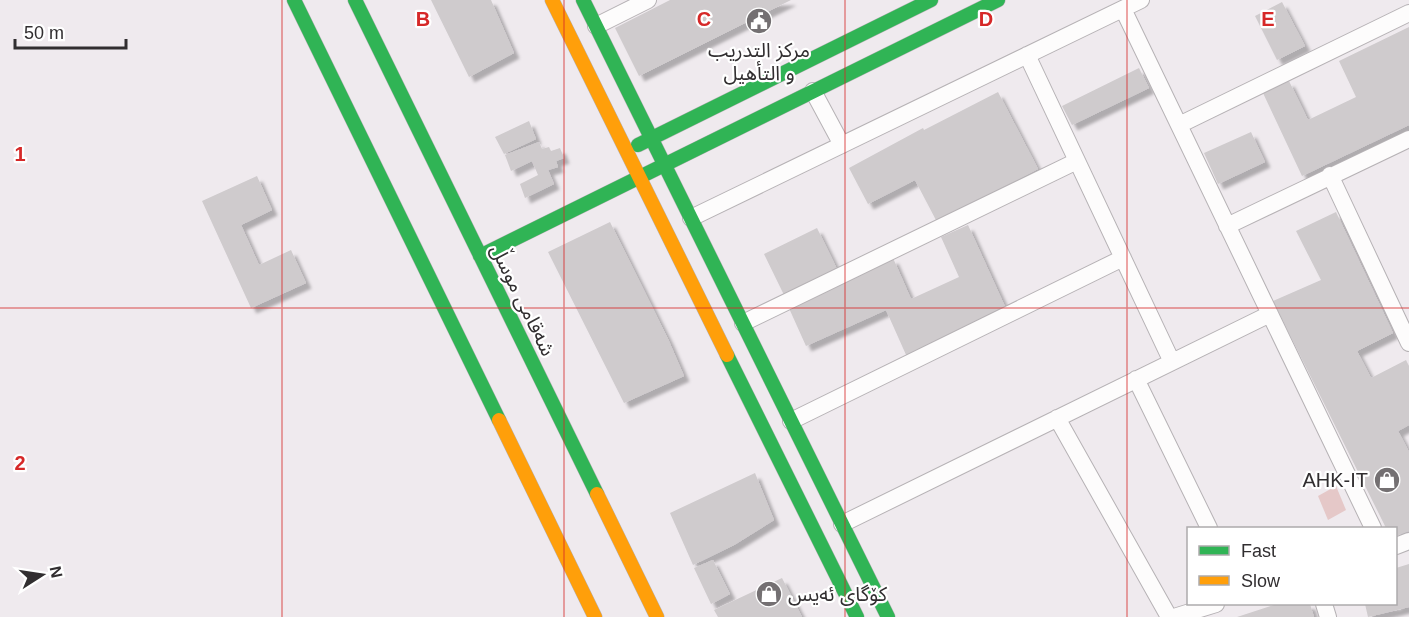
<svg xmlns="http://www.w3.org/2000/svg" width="1409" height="617" font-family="Helvetica,'Noto Sans Arabic',sans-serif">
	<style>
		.green { fill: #e5c8c8 }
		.building { fill: #cfcbcd; filter: url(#shadow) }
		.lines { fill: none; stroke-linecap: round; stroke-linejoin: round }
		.street-casing { stroke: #b6b2b5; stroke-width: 18 }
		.fast-casing { stroke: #b6b2b5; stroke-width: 15 }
		.slow-casing { stroke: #b6b2b5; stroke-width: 15 }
		.street { stroke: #fdfcfc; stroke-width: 16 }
		.fast { stroke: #30b455; stroke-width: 14 }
		.slow { stroke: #ff9f0a; stroke-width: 14 }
		.grid { fill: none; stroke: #d62828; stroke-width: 1.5; stroke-opacity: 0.55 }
		.labels { text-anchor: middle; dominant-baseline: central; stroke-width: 4.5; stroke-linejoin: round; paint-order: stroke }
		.poi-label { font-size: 20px; fill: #312e30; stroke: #fff }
		.street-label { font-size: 20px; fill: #312e30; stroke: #fff }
		.grid-label { font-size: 20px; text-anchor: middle; font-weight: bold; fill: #d62828; stroke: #fff; stroke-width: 4.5; stroke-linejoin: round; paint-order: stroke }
	</style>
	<defs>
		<filter id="shadow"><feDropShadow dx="5.5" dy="5.5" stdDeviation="1.5" flood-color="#0004"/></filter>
	</defs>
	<rect width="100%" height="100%" fill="#efeaee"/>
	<path class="green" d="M 1336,486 L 1346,510 L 1328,520 L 1318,496 Z"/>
	<path class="building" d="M 431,0 L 491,0 L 514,53 L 469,77 Z
		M 670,0 L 791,0 L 639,76 L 615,28 Z
		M 1282,2 L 1305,46 L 1277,60 L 1255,16 Z
		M 1409,27 L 1409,125 L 1302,176 L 1263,93 L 1289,81 L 1308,120 L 1356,97 L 1339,61 Z
		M 1139,68 L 1149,88 L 1072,125 L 1062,106 Z
		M 998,92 L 1038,169 L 937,222 L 915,180 L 868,204 L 849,168 L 923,128 L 924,130 Z
		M 529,121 L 536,139 L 504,154 L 495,137 Z
		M 1251,132 L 1265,162 L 1218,184 L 1204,153 Z
		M 539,142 L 542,149 L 549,147 L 551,151 L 560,148 L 564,158 L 556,161 L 558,167 L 548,170 L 554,184 L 525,198 L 520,184 L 538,175 L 532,161 L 511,171 L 505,155 Z
		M 257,176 L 272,210 L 241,225 L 259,265 L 291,250 L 306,283 L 251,308 L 202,201 Z
		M 1336,212 L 1393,333 L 1357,351 L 1371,378 L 1406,360 L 1409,366 L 1409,425 L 1398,431 L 1409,452 L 1409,531 L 1396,536 L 1395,528 L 1386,528 L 1273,301 L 1321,280 L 1296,231 Z
		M 610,222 L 668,339 L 684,376 L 624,403 L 548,252 Z
		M 968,225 L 1007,311 L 907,357 L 886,310 L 806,346 L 788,306 L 893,258 L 911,299 L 959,277 L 941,237 Z
		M 817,228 L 837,269 L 784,295 L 764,254 Z
		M 755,473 L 774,520 L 734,545 L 693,565 L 670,513 Z
		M 713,560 L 730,594 L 711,604 L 694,568 Z
		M 1409,564 L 1409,607 L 1368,617 L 1365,604 L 1396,604 L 1396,568 Z
		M 782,578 L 802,617 L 718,617 L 714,610 Z
		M 1277,604 L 1310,604 L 1314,617 L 1237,617 Z"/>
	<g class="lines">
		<g class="street-casing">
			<path id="street" d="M 1123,9 L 1373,528
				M 596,26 L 648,0
				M 1027,55 L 1172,362
				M 813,91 L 842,145
				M 1179,125 L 1409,13
				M 1330,175 L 1409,343
				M 691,218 L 1141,0
				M 1227,226 L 1409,139
				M 743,323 L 1077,161
				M 1136,379 L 1209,528
				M 1057,418 L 1169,617
				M 791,421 L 1123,258
				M 842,524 L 1270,314
				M 1396,546 L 1409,541
				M 1324,604 L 1328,617
				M 1174,617 L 1216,604"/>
		</g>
		<g class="fast-casing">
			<path id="fast" d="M 294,0 L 499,420
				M 355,0 L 597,494
				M 583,0 L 888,617
				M 638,145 L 931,0
				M 480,256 L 998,0
				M 727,355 L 857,617"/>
		</g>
		<g class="slow-casing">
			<path id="slow" d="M 552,0 L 727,355
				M 499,420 L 595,617
				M 597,494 L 657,617"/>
		</g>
		<use href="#street" class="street"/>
		<use href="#fast" class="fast"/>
		<use href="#slow" class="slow"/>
	</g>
	<path class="grid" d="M 282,0 L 282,617M 564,0 L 564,617M 845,0 L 845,617M 1127,0 L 1127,617M 0,308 L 1409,308"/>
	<defs>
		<g id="civic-disc" transform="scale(1.35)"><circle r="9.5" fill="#747072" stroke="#fff"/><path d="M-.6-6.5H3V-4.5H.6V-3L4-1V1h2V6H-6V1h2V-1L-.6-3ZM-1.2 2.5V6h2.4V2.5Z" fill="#fff"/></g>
		<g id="shop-disc" transform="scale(1.35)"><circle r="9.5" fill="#747072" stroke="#fff"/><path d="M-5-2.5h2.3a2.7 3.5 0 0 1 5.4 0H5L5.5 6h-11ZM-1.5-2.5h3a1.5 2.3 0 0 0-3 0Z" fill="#fff"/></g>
	</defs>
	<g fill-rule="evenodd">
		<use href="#civic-disc" x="759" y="21"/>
		<use href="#shop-disc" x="1387" y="480"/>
		<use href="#shop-disc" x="769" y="594"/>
	</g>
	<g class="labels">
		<g class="poi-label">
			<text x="759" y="50">مركز التدريب<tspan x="759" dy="23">و التأهيل</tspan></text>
			<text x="1368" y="480" text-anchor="end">AHK-IT</text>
			<text x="788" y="594" text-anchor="start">کۆگای ئەیس</text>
		</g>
		<g class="street-label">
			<text transform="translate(523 300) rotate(64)">شەقامی موسڵ</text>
		</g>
	</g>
	<g class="grid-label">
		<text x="423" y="26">B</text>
		<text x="704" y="26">C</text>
		<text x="986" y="26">D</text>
		<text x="1268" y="26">E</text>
		<text x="20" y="161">1</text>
		<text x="20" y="470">2</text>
	</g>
	<rect x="1187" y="527" width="210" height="78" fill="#ffffff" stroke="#adabac" stroke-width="1.5"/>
	<rect x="1199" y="546" width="30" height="9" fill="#30b455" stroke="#adabac" stroke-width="1.5"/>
	<text x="1241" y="557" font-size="18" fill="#312e30">Fast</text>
	<rect x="1199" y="576" width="30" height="9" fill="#ff9f0a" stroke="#adabac" stroke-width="1.5"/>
	<text x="1241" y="587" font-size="18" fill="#312e30">Slow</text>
	<g transform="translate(42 575) rotate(78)" stroke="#ffffff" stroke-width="4.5" paint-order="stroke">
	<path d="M0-4.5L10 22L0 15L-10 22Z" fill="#312e30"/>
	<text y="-9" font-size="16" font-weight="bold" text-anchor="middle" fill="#312e30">N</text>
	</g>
	<path d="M15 39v9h111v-9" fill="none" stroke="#312e30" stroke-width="3"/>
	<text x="24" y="39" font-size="18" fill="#312e30" stroke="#ffffff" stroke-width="4.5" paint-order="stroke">50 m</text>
</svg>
